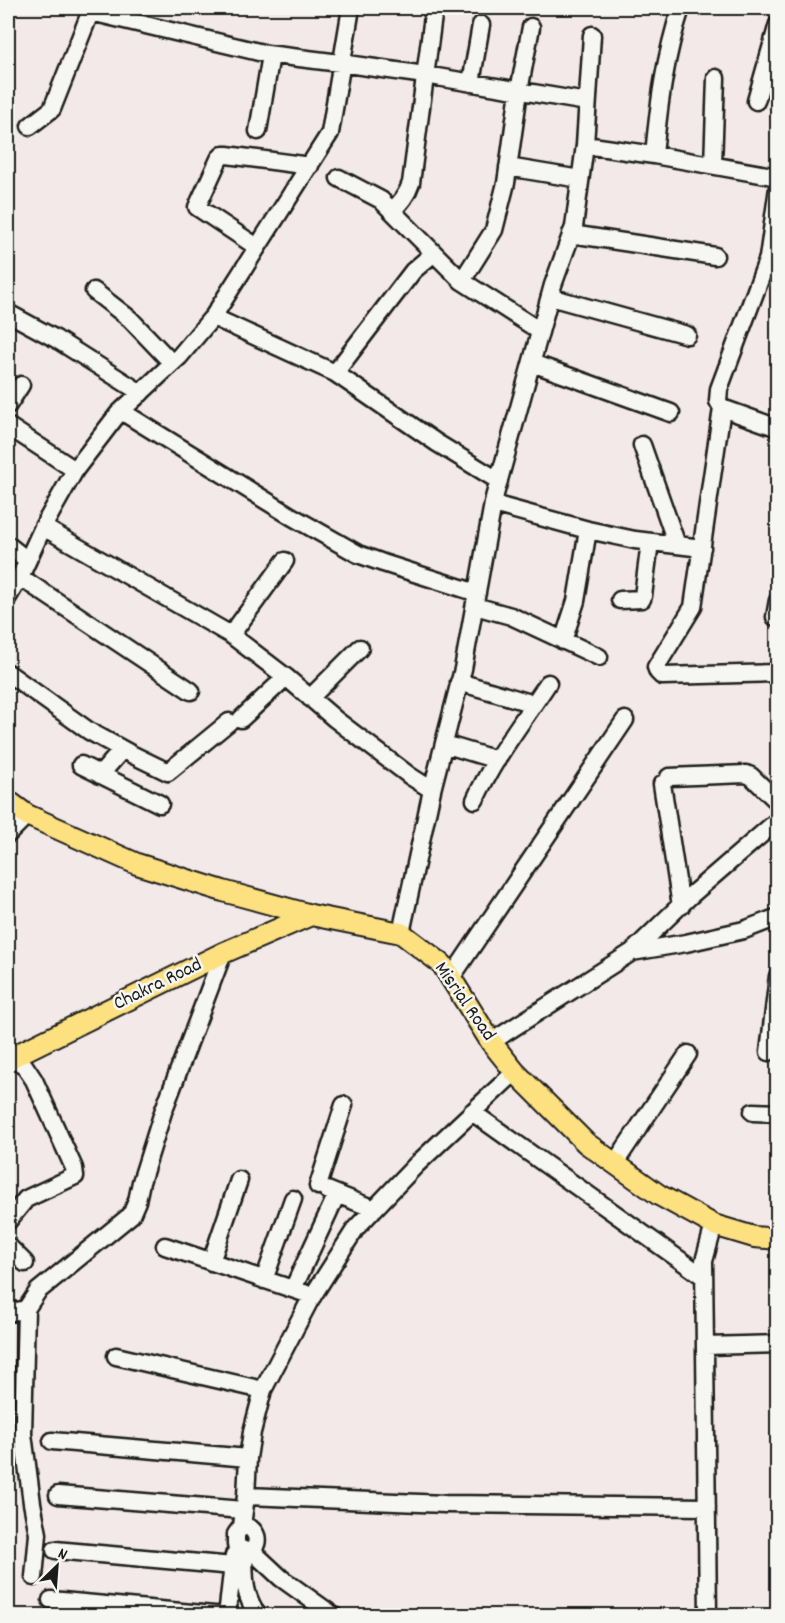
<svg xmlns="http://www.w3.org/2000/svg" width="785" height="1623" font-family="Dekko,sans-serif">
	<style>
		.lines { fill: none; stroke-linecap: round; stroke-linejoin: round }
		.minor-casing { stroke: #1c1c1c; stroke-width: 21 }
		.major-casing { stroke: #1c1c1c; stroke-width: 24 }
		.minor { stroke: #f6f6f2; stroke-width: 16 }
		.major { stroke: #fde080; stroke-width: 20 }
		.labels { text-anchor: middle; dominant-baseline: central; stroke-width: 5; stroke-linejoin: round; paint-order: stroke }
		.street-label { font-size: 20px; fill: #1c1c1c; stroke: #f6f6f2 }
	</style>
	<rect width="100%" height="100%" fill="#f4e9e9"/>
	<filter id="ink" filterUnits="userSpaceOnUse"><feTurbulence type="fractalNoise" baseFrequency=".0167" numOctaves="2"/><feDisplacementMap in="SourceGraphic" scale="12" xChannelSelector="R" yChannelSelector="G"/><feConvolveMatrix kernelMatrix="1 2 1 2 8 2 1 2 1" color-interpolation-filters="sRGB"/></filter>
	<g filter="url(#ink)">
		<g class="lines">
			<g class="minor-casing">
				<path id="minor" d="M 681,8 C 665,57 659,103 654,155 L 778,177
					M 91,12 L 267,54 L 340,63 L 425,75 L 587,102
					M 471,83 L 481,25
					M 756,101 L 778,24
					M 30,126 L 52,109 L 92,8
					M 258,131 L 271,55
					M 585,145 L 654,155
					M 713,165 L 716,78
					M 508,167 L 580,179
					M 339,178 L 381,200 L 462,281 L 540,331
					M 778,188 L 768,258 L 719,389 L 718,401 L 722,408 L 778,428
					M 392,211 C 401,202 407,195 411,183 L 433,16
					M 571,234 L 715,256
					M 257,247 L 197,207 L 219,159 L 223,155 L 227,155 L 310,166
					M 462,281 L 494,230 L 506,183 L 519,91 L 531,27
					M 94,291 L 130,319 L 172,363
					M 550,297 L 687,335
					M 8,313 L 56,339 L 141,393
					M 213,317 L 335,373 L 437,443 L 499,481
					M 532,363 L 671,413
					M 335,373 L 413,271 L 434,253
					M 8,405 L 21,385
					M 722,408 L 693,607 L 656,667 L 658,672 L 662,676 L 778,673
					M 121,411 L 291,516 L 358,554 L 383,563 L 477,593
					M 8,426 L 75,470
					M 642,445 L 677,545
					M 493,504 L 588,530 L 635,540 L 702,548
					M 43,527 L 231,635 L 286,677 L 335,719 L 410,776 L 432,790
					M 8,545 L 27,560
					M 20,577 L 191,691
					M 8,597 L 20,577 L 43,527 L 75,470 L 118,414 L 179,357 L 210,320 L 213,317 L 330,133 L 351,8
					M 620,600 L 642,599 L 643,596 L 650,542
					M 475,606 L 511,616 L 599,657
					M 775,617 L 778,600
					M 231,635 L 285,561
					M 563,641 L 576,601 L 588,530
					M 8,673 L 89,731 L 131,754 L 168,772 L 229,722
					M 459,682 L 534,704
					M 310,698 L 360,648
					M 241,719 L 286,677
					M 444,744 L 497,760
					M 81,765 L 160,804
					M 100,775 L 122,750
					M 669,777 L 746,774 L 751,776 L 778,802
					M 662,784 L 681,906
					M 475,800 C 494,758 523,721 548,683
					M 8,834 L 27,815
					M 401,933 L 432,790 L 463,669 L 494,498 L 553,285 L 574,227 L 585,145 L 592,35
					M 632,952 L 686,943 L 744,930 L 778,917
					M 451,978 L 625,720
					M 491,1042 L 632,952 L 690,896 L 778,820
					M 769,1052 L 778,976
					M 8,1056 L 24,1065 L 34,1080 L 74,1168 L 75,1176 L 26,1199 L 8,1221
					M 472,1112 L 704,1277
					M 753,1112 L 778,1113
					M 615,1163 L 688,1054
					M 318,1186 L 344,1105
					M 327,1190 L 374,1209
					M 8,1246 L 25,1263
					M 165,1246 L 313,1296
					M 211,1262 L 239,1180
					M 264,1280 L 293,1199
					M 293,1289 L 337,1194
					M 8,1313 L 26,1309
					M 705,1346 L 778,1344
					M 116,1356 L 263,1390
					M 52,1441 L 248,1458
					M 58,1495 L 243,1510
					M 246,1496 L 445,1504 L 707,1507
					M 242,1526 L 246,1496 L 248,1458 L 252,1432 L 263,1390 L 310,1300 L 356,1228 L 416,1165 L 515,1072
					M 242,1526 C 266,1527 258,1565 236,1545 L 236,1534 Z
					M 55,1550 L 233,1566
					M 244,1550 C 245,1578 242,1591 258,1616
					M 251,1550 L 281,1578 L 334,1616
					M 34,1577 L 38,1534 L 32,1503 L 23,1434 L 26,1309 L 38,1291 L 131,1215 L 137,1201 L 141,1182 L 163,1112 L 223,953
					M 51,1600 L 225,1616
					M 227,1616 L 234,1555
					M 708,1616 L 704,1261 L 714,1225"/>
			</g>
			<g class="major-casing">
				<path id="major" d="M 8,801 L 27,815 L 137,864 L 223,891 L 311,915 L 401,933 L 442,964 L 491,1042 L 515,1072 L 586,1143 L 659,1195 L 714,1225 L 754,1237 L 778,1239
					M 8,1059 L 223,953 L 311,915"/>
			</g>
			<use href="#minor" class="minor"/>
			<use href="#major" class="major"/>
		</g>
	</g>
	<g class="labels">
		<g class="street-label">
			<text transform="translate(158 985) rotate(-26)">Chakra Road</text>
			<text transform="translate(464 1002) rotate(55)">Misrial Road</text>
		</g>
	</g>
	<rect width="785" height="1623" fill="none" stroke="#f6f6f2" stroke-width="30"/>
	<rect x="15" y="15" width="755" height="1593" fill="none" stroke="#1c1c1c" stroke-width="2" filter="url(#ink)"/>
	<g transform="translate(57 1566) rotate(25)" stroke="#f6f6f2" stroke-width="4.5" paint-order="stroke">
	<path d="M0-4.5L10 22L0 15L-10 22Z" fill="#1c1c1c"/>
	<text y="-9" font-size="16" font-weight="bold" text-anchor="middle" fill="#1c1c1c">N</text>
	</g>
</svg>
